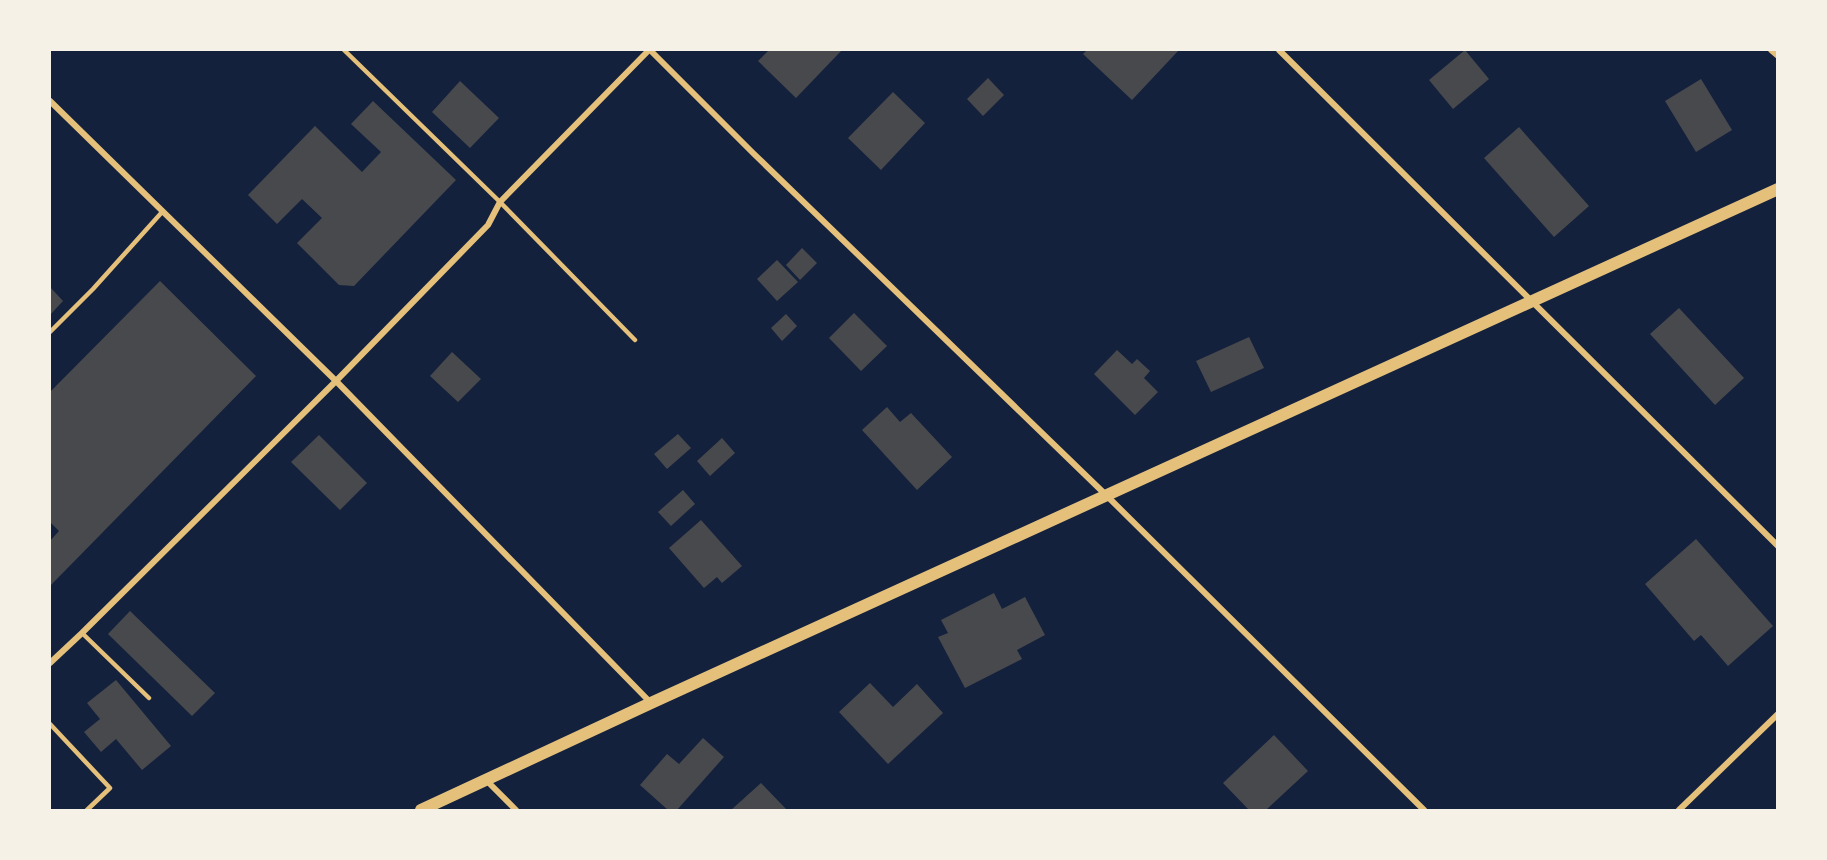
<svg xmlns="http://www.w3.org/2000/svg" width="1827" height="860" font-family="Overpass,sans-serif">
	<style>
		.building { fill: #48494c }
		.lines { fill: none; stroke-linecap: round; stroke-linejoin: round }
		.service { stroke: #e5c07b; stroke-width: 4.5 }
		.minor { stroke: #e5c07b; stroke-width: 6 }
		.secondary { stroke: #e5c07b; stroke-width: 12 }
	</style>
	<rect width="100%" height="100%" fill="#14213d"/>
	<path class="building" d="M 769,50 L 842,50 L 796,98 L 758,61 Z
		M 1087,50 L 1179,50 L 1132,100 L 1083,54 Z
		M 1465,50 L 1489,79 L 1453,109 L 1429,80 Z
		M 988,78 L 1004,95 L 983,116 L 967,99 Z
		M 1701,79 L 1732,130 L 1696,152 L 1665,101 Z
		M 460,81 L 499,118 L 470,148 L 432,112 Z
		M 893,92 L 925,123 L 881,170 L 848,138 Z
		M 373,101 L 456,180 L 354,286 L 339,285 L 297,243 L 322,218 L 302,199 L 277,224 L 248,195 L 315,126 L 362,172 L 381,152 L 351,124 Z
		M 1519,127 L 1589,206 L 1554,237 L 1484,158 Z
		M 802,248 L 817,263 L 800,280 L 786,265 Z
		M 777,260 L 798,282 L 777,301 L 757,279 Z
		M 160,281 L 256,376 L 50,586 L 50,541 L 59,531 L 50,522 L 50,392 Z
		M 50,287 L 63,301 L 50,315 Z
		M 1679,308 L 1744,378 L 1715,405 L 1650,334 Z
		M 854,313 L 887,346 L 861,371 L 829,338 Z
		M 786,314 L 797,326 L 782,341 L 771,328 Z
		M 1249,337 L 1264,368 L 1211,392 L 1196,361 Z
		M 1117,350 L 1132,364 L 1137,359 L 1150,371 L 1144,378 L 1158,392 L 1135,415 L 1094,374 Z
		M 452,352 L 481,379 L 458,402 L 430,376 Z
		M 887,407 L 900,422 L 911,413 L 952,457 L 917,490 L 862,430 Z
		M 678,434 L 691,448 L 667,469 L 654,454 Z
		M 319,435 L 367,483 L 340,510 L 291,462 Z
		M 722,438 L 735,453 L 710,476 L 697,461 Z
		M 683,490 L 695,504 L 671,526 L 658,512 Z
		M 701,520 L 742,566 L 722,583 L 717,577 L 704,588 L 669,548 Z
		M 1696,539 L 1773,626 L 1728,666 L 1701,635 L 1694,641 L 1645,584 Z
		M 994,593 L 1002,609 L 1025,597 L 1045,635 L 1017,650 L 1022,659 L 965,688 L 938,637 L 948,633 L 941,620 Z
		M 130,611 L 215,693 L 192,716 L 108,634 Z
		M 116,680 L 171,746 L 142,770 L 116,739 L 101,752 L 84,732 L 100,719 L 87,703 Z
		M 870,683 L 893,707 L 917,684 L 943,713 L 888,764 L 839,712 Z
		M 1274,735 L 1308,771 L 1266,810 L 1249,810 L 1223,783 Z
		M 703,738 L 724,757 L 677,810 L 668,810 L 640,785 L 667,754 L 679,764 Z
		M 761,783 L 787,810 L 731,810 Z"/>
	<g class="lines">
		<path class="service" d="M 344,50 L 500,202 L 635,340
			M 50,332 L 93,289 L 163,211
			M 82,633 L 149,698
			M 50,724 L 110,788 L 87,810"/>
		<path class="minor" d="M 650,50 L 753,153 L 1106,495 L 1424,810
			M 1279,50 L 1778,546
			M 1771,50 L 1778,56
			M 50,101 L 336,381 L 651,703
			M 50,663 L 82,633 L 336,381 L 488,225 L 500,202 L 649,50
			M 486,780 L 516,810
			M 1679,810 L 1778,714"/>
		<path class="secondary" d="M 421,810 L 651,703 L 1778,189"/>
	</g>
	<rect width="1827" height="860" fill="none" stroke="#f6f1e7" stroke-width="102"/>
</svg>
